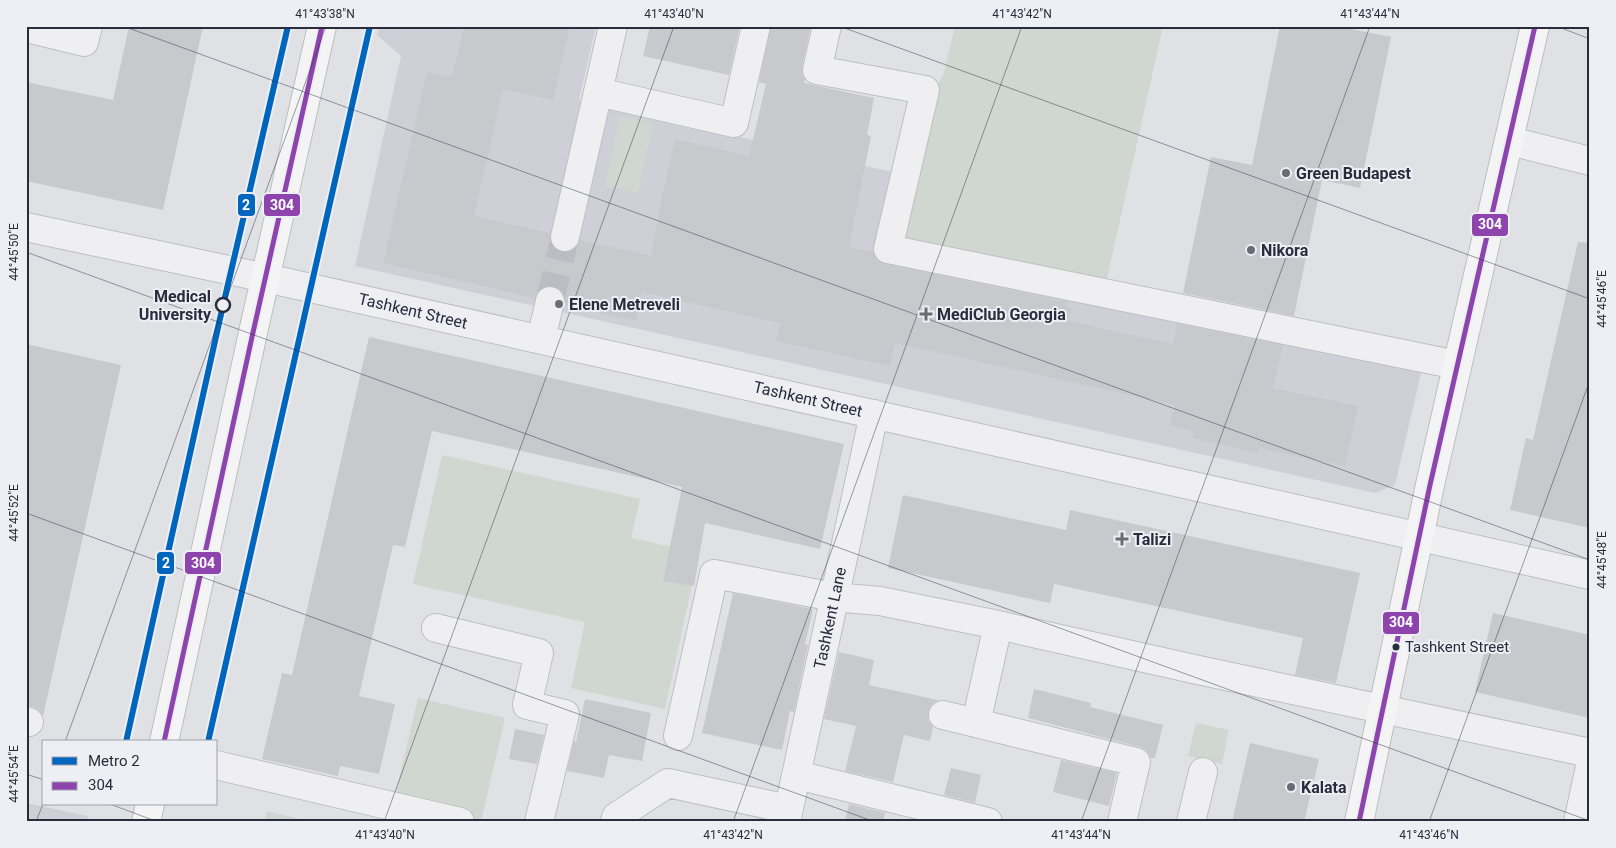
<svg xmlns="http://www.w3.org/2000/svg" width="1616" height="848" font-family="Roboto,sans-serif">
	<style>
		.built { fill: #cfd0d7 }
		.green { fill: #cfd7d0 }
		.building { fill: #c8c9cc }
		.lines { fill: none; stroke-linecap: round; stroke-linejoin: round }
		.minor-tunnel { stroke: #bbbdc2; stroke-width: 28; stroke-dasharray: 28 14; stroke-linecap: butt }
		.minor-casing { stroke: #bebfc2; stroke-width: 30 }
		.major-casing { stroke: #bdbec1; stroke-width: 30 }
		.minor { stroke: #efeff1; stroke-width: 28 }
		.major { stroke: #f4f4f5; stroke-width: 28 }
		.bus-1-casing { stroke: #edeff4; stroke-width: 9 }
		.bus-1 { stroke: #8e44ad; stroke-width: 5 }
		.metro-1-casing { stroke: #edeff4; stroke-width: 10 }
		.metro-1 { stroke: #0065bd; stroke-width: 6 }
		.ticks { fill: none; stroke: #292d3b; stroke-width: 1; stroke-opacity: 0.45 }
		.poi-dot { fill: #696c76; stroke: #edeff4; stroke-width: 2 }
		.stop-dot { fill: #edeff4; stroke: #292d3b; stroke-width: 2.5 }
		.bus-dot { fill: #292d3b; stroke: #edeff4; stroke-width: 2 }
		.labels { text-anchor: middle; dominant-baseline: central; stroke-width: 4; stroke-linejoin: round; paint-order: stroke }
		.bus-label { font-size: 15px; fill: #292d3b; stroke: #edeff4; text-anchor: start }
		.poi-label { font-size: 16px; font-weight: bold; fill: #292d3b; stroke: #edeff4; text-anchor: start }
		.stop-label { font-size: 16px; font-weight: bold; fill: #292d3b; stroke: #edeff4; text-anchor: end }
		.street-label { font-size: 16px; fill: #292d3b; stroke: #edeff4 }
		.line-badge { stroke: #edeff4; stroke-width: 2 }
		.badge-label { font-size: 14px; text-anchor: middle; font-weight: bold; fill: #fff }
		.neatline { fill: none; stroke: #292d3b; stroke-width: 2 }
		.ticks-label { font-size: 12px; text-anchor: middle; fill: #292d3b }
	</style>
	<rect width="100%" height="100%" fill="#e0e1e4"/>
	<path class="built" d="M 379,26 L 596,26 L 579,100 L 914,177 L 902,236 L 1107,279 L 1106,286 L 1425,356 L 1395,485 L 1375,493 L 355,266 L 401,56 L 377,35 Z
		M 26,803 L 88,816 L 86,822 L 26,822 Z"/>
	<path class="green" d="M 955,26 L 1163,26 L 1107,279 L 901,236 L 935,89 L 944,73 Z
		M 620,116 L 653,123 L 638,193 L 605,186 Z
		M 442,455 L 640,499 L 631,538 L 699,553 L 665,709 L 571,688 L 585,622 L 413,584 Z
		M 418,698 L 505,718 L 481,822 L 389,822 Z
		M 1196,723 L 1229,730 L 1222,764 L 1188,756 Z
		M 267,811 L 313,822 L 264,822 Z"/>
	<path class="building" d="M 129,26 L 203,26 L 163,210 L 26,181 L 26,82 L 113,100 Z
		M 464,26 L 570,26 L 553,100 L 503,89 L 474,216 L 550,233 L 550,242 L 555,249 L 561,252 L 570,252 L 577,247 L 580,240 L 651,256 L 662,196 L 675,139 L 749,156 L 766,84 L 759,82 L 771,26 L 811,26 L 802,67 L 802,74 L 805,79 L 804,83 L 874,98 L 867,135 L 871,136 L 849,247 L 873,252 L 877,260 L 885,264 L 1068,302 L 1066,307 L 1072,308 L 1069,321 L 1173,344 L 1177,324 L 1283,345 L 1273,388 L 1358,406 L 1345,466 L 1259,448 L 1258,453 L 1192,438 L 1194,431 L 1170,425 L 1175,405 L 895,343 L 890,366 L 776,341 L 780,323 L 642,292 L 636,321 L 565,305 L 565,297 L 561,290 L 553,286 L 546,286 L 539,290 L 535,298 L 383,263 L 427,72 L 452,77 Z
		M 650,26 L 740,26 L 729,75 L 643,56 Z
		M 1280,26 L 1336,26 L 1391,37 L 1360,188 L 1322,180 L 1294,316 L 1183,293 L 1211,157 L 1252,165 Z
		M 1578,242 L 1590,243 L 1590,528 L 1510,510 L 1526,438 L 1533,440 Z
		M 369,337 L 844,444 L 820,549 L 705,523 L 694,586 L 663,581 L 682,487 L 432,431 L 405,547 L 393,545 L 359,696 L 395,704 L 379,774 L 340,766 L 338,776 L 262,759 L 282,673 L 292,675 Z
		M 26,344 L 121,365 L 43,716 L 40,711 L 34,707 L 26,706 Z
		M 903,495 L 1066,530 L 1070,510 L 1360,573 L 1336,683 L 1295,675 L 1303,638 L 1054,584 L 1050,603 L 888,568 Z
		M 733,593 L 813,609 L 805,644 L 808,645 L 794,712 L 790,711 L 782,750 L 702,733 Z
		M 1493,613 L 1590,635 L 1590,718 L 1475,692 Z
		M 839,652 L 874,660 L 869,685 L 938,700 L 931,705 L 928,712 L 928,720 L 933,727 L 930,741 L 904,735 L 893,782 L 845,771 L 856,726 L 824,719 Z
		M 1034,689 L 1091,703 L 1090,707 L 1163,725 L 1155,758 L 1151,758 L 1146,750 L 1140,747 L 1028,718 Z
		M 585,699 L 651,713 L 642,761 L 609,755 L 604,778 L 567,771 L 574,741 L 576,742 Z
		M 515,729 L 544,735 L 537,764 L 509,759 Z
		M 1250,743 L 1319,759 L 1304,822 L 1232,822 Z
		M 1061,760 L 1117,773 L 1109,806 L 1053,792 Z
		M 951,768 L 981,775 L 975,803 L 944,795 Z
		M 849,804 L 885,813 L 883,822 L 845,822 Z"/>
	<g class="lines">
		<path class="minor-tunnel" d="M 550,301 L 565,237"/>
		<g class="minor-casing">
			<path id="minor" d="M 827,26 L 817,70 L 925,90 L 888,249 L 1457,365
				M 26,28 L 84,42 L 88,26
				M 598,92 L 734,123 L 756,26
				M 1510,141 L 1590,161
				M 26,227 L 266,278 L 1590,575
				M 565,237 L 613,26
				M 541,339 L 550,301
				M 436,628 L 539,653 L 527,705 L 565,714 L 539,822
				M 943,715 L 1136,762 L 1122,822
				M 26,721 L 29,722
				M 976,723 L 998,625
				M 678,736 L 714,574 L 834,597 L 880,601 L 998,625 L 1198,670 L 1590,753
				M 216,765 L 460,822
				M 797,775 L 988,822
				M 615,822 L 616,817 L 668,783 L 788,809
				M 786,822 L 874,414
				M 1191,822 L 1203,772
				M 1578,822 L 1590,767"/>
		</g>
		<g class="major-casing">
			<path id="major" d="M 164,742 L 252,337 L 322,26
				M 146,822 L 150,804
				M 1359,822 L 1430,485 L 1535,26"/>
		</g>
		<use href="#minor" class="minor"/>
		<use href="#major" class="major"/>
		<g class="bus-1-casing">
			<path id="bus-1" d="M 164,742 L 252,337 L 322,26
				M 1359,822 L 1430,485 L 1535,26"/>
		</g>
		<use href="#bus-1" class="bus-1"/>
		<g class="metro-1-casing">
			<path id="metro-1" d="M 126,742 L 219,323 L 288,26
				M 208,742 L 370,26"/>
		</g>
		<use href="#metro-1" class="metro-1"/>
	</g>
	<path class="ticks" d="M 123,26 L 1590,560M 839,26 L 1590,299M 1556,26 L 1590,39M 26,252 L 1590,821M 26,513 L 875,822M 65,742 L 326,26M 26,774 L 44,780M 110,804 L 158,822M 36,822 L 44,801M 384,822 L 674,26M 733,822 L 1022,26M 1081,822 L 1370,26M 1429,822 L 1590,380"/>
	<g class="poi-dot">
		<circle cx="1286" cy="173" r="5"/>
		<circle cx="1251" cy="250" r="5"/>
		<circle cx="559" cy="304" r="5"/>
		<path d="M923.5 306.5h5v5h5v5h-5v5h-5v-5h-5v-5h5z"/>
		<path d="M1119.5 531.5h5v5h5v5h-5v5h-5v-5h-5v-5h5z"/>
		<circle cx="1291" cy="787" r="5"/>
	</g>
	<circle class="stop-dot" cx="223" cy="305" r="7"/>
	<circle class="bus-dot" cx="1396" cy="647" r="4.5"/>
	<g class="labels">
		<g class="bus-label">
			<text x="1405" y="647">Tashkent Street</text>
		</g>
		<g class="poi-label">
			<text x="1296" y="173">Green Budapest</text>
			<text x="1261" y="250">Nikora</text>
			<text x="569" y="304">Elene Metreveli</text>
			<text x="937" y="314">MediClub Georgia</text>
			<text x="1133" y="539">Talizi</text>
			<text x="1301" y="787">Kalata</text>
		</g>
		<g class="stop-label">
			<text x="211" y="296">Medical<tspan x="211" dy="18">University</tspan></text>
		</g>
		<g class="street-label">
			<text transform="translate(413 311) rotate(13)">Tashkent Street</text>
			<text transform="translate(808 399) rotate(13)">Tashkent Street</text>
			<text transform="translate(830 618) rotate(-78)">Tashkent Lane</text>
		</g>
	</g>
	<g class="line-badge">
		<rect x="237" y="193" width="19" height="24" rx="5" fill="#0065bd"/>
		<rect x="263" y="193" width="38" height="24" rx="5" fill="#8e44ad"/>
		<rect x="1471" y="213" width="38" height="24" rx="5" fill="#8e44ad"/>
		<rect x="156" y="551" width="19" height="24" rx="5" fill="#0065bd"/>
		<rect x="184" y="551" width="38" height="24" rx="5" fill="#8e44ad"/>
		<rect x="1382" y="611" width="38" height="24" rx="5" fill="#8e44ad"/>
	</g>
	<g class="badge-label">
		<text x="246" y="210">2</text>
		<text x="282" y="210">304</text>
		<text x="1490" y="229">304</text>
		<text x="166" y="568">2</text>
		<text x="203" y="568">304</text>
		<text x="1401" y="627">304</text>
	</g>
	<rect width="1616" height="848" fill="none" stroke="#edeff4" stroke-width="55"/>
	<rect x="42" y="740" width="175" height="65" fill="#edeff4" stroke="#9fa1aa"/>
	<rect x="52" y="757" width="25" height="8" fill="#0065bd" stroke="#9fa1aa"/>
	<text x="88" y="766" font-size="15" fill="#292d3b">Metro 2</text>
	<rect x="52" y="782" width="25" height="8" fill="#8e44ad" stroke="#9fa1aa"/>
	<text x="88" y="790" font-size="15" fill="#292d3b">304</text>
	<rect x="28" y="28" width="1560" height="792" class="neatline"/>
	<g class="ticks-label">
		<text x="325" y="18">41°43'38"N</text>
		<text x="674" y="18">41°43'40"N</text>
		<text x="1022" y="18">41°43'42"N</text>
		<text x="1370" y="18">41°43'44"N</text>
		<text transform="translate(14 252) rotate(-90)" y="4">44°45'50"E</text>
		<text transform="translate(1602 299) rotate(-90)" y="4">44°45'46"E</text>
		<text transform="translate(14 513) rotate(-90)" y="4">44°45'52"E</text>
		<text transform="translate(1602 560) rotate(-90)" y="4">44°45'48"E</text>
		<text transform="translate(14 774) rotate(-90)" y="4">44°45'54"E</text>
		<text x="385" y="839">41°43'40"N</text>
		<text x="733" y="839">41°43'42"N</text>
		<text x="1081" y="839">41°43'44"N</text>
		<text x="1429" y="839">41°43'46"N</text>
	</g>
</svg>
